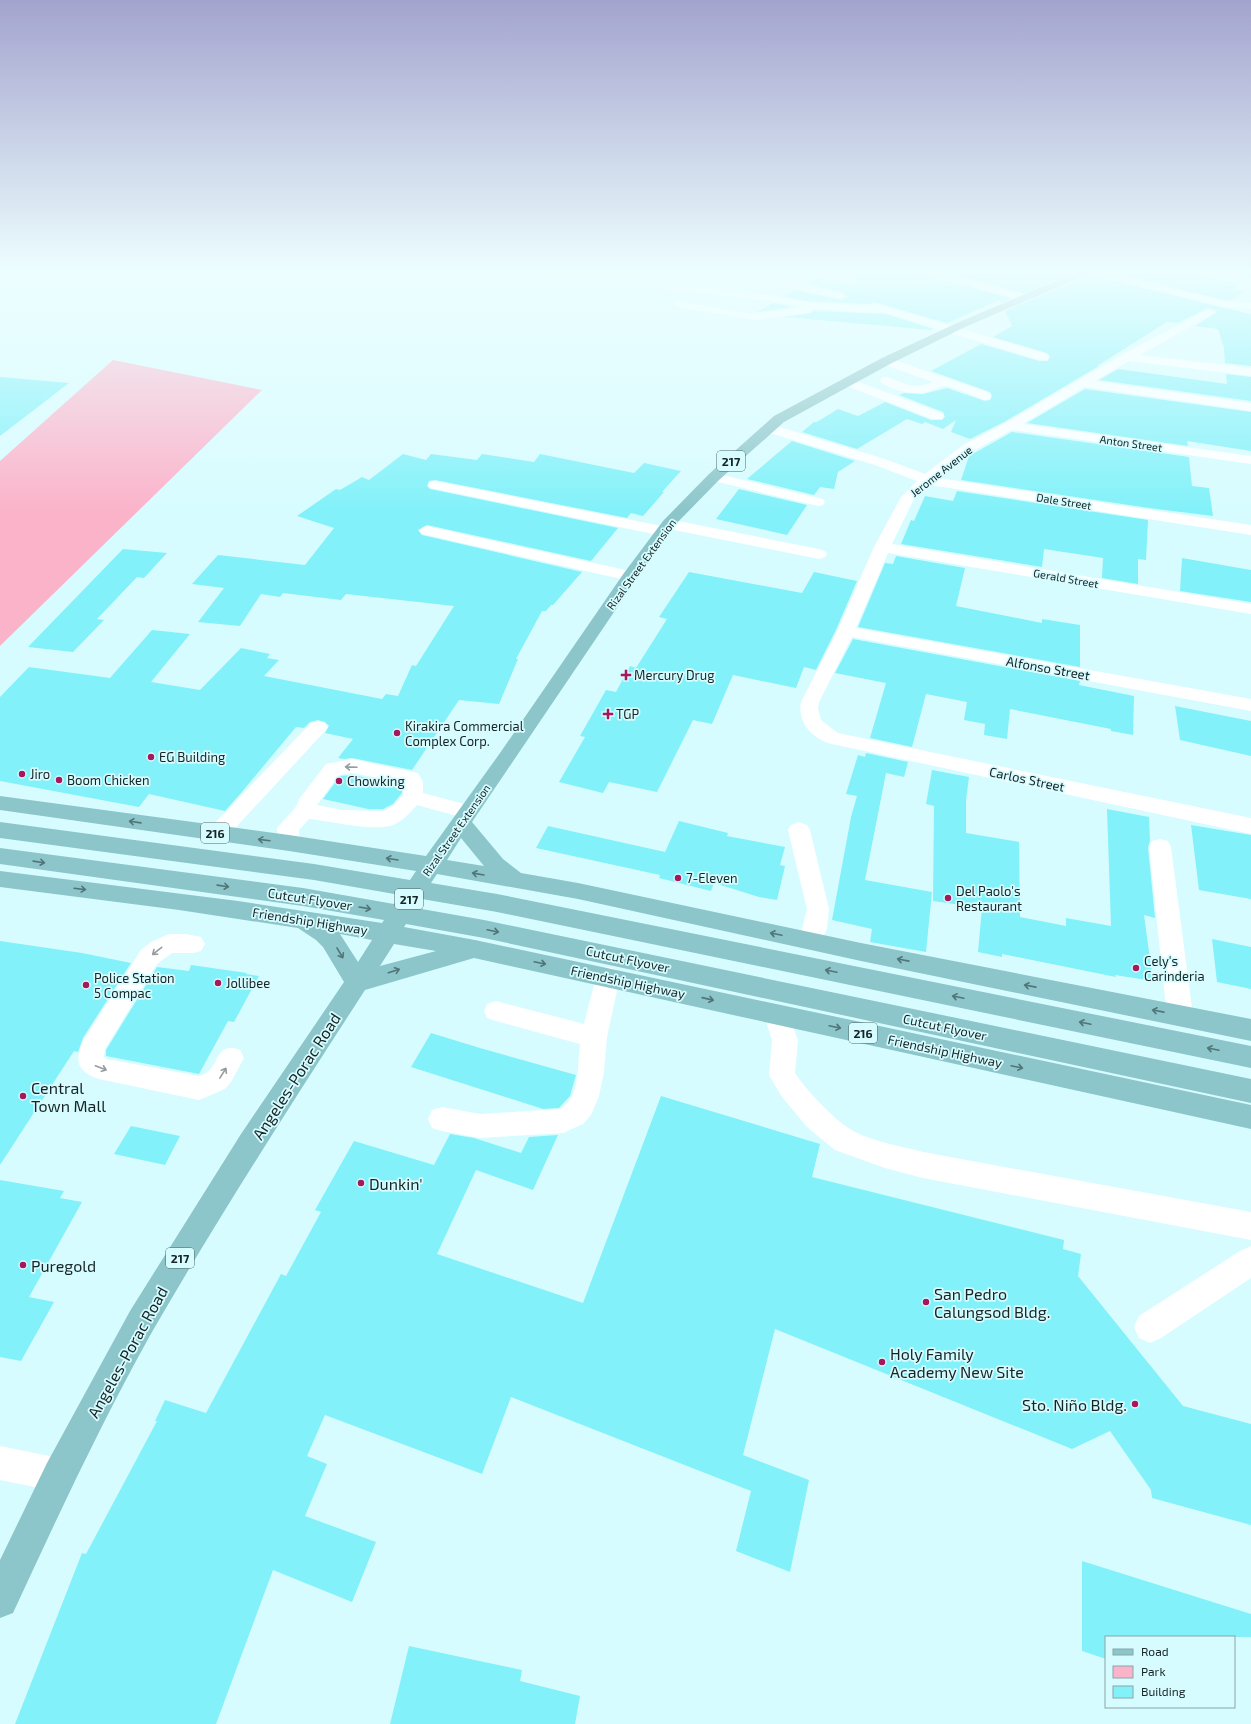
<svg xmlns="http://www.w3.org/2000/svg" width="1251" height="1724" font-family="'Exo 2',sans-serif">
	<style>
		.green { fill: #fbb3ca }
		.building { fill: #82f1f9 }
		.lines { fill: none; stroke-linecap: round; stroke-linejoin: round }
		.minor { fill: #fff; fill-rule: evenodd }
		.major { fill: #8cc6ca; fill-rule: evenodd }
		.oneway { stroke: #969c9d }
		.oneway2 { stroke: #517578 }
		.poi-dot { fill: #a5185c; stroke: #d7fcff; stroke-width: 1.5 }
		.labels { text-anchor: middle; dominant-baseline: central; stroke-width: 3.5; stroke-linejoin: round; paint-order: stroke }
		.far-street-label { font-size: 11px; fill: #162425; stroke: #d7fcff }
		.shield { fill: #d7fcff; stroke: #506566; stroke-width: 1 }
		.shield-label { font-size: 12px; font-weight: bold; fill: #162425 }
		.street-label { font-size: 13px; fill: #162425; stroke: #d7fcff }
		.poi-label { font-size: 13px; fill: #162425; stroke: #d7fcff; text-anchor: start }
		.near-street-label { font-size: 16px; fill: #162425; stroke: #d7fcff }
		.near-poi-label { font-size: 16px; fill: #162425; stroke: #d7fcff; text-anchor: start }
	</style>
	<rect width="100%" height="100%" fill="#d7fcff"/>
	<path class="green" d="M 113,360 L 262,390 L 0,646 L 0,461 Z"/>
	<path class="building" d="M 857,271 L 918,271 L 920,274 L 1011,298 L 1001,303 L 999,300 L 947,323 L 874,302 L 869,304 L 806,301 L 784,296 L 794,290 L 842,300 L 847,297 L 842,292 L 806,284 L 818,277 L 855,285 Z
		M 940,271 L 1076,271 L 1024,293 Z
		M 1107,271 L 1190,271 L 1196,275 L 1240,284 L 1235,289 L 1245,291 L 1232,300 L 1224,300 Z
		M 1216,271 L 1251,271 L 1251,276 L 1250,277 Z
		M 1090,275 L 1224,308 L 1251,314 L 1251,366 L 1225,363 L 1224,348 L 1218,329 L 1195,326 L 1216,313 L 1216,311 L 1208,308 L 1178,323 L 1167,322 L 1097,366 L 1099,366 L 1004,422 L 970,439 L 951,432 L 956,420 L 943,429 L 925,422 L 922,424 L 907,419 L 857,449 L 802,432 L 814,422 L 817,422 L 838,409 L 858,416 L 885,402 L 931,420 L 942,420 L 945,417 L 943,412 L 899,395 L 904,393 L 923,394 L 947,388 L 985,401 L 990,400 L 992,396 L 990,392 L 931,371 L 981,344 L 1039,361 L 1048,361 L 1050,356 L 1047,353 L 993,337 L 1012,326 L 1005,311 Z
		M 773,303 L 792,307 L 757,312 Z
		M 813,311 L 886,314 L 933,329 L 931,330 L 786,317 L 811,313 Z
		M 1118,369 L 1227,384 L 1226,374 L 1251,377 L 1251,401 L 1099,380 Z
		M 0,377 L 69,383 L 0,436 Z
		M 1085,389 L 1251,412 L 1251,451 L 1187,441 L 1188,446 L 1027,423 Z
		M 1012,432 L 1189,457 L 1192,486 L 1209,488 L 1213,516 L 1149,508 L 961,480 L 969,456 Z
		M 792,441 L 855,461 L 838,472 L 834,489 L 820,487 L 814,495 L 747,479 Z
		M 403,454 L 426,460 L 431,454 L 477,460 L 482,454 L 534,462 L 540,454 L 634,473 L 644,463 L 681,471 L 662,492 L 664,492 L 643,516 L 631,513 L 627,518 L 435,480 L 429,481 L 427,486 L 430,489 L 618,528 L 591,561 L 427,525 L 418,530 L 422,535 L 582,572 L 553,605 L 551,605 L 546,611 L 542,611 L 516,659 L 518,659 L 499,704 L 459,700 L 412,770 L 352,758 L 344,759 L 338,758 L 353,739 L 325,733 L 329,726 L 325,722 L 318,720 L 310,722 L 304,728 L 296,727 L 241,793 L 225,811 L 149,794 L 139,807 L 0,781 L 0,697 L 29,667 L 110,678 L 152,630 L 190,634 L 151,682 L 200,690 L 241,648 L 270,654 L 267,658 L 279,660 L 264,676 L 382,699 L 386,694 L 398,696 L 412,665 L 416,666 L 454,606 L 346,594 L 341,600 L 283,593 L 280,597 L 261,594 L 240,626 L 198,622 L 224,588 L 192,584 L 218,555 L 305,565 L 334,528 L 297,516 L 336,489 L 340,490 L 362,477 L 369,480 Z
		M 739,489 L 807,505 L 787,535 L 716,519 Z
		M 957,491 L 1148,520 L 1146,560 L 1138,559 L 1138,584 L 1102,578 L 1103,558 L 1044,549 L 1042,567 L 901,544 L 911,520 L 914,521 L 925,496 L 953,501 Z
		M 123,549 L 167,553 L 144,578 L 137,577 L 97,619 L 104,620 L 73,652 L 28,647 Z
		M 896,556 L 965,568 L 956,606 L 1042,623 L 1042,619 L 1080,625 L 1080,667 L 858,627 L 885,563 L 893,564 Z
		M 1182,558 L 1251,570 L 1251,602 L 1180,591 Z
		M 689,572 L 802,593 L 814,572 L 857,581 L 836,630 L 816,670 L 804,667 L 796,688 L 733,675 L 712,724 L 693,720 L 657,792 L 609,782 L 603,793 L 559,782 L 585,737 L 580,736 L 606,690 L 616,692 L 630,666 L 636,668 L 667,619 L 659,617 Z
		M 853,639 L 1080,681 L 1079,685 L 1134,696 L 1133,735 L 1111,731 L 1111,729 L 1010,709 L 1007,739 L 984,735 L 985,724 L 964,720 L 967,702 L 926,694 L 912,747 L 870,738 L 886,683 L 835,673 Z
		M 1175,706 L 1251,721 L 1251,756 L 1180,740 Z
		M 866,753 L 908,762 L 904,777 L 886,773 L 865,880 L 932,892 L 926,952 L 870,942 L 872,929 L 832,920 L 851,817 L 857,796 L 846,794 L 858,755 L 865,757 Z
		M 932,770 L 969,777 L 966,800 L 966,833 L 1019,842 L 1020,917 L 1066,926 L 1066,918 L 1111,926 L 1107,809 L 1149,817 L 1150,841 L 1148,847 L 1155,918 L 1144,915 L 1153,981 L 1115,975 L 1116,977 L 1002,954 L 1002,957 L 978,952 L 982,908 L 933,901 L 934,806 L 926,804 Z
		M 352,775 L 402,784 L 402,793 L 393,804 L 383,809 L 368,809 L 323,799 L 340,776 Z
		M 679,821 L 728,833 L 727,836 L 785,847 L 780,865 L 785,866 L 777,900 L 759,897 L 714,883 L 711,891 L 659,878 L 660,875 L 536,848 L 548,826 L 665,852 Z
		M 1191,825 L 1251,835 L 1251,899 L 1199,890 Z
		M 1212,939 L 1251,947 L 1251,989 L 1217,982 Z
		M 0,941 L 82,953 L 131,963 L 83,1038 L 78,1052 L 74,1051 L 0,1165 Z
		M 191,965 L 247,973 L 246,974 L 259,976 L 234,1022 L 228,1021 L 199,1074 L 106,1056 L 106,1050 L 157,967 L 189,971 Z
		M 431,1033 L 480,1048 L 576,1075 L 570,1096 L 559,1108 L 543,1109 L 411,1067 Z
		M 661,1096 L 820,1144 L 812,1177 L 1064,1240 L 1063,1249 L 1081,1254 L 1078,1276 L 1183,1406 L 1251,1424 L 1251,1525 L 1152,1498 L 1151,1490 L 1110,1431 L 1072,1449 L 775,1329 L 743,1455 L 809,1480 L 790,1572 L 736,1551 L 751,1491 L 511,1397 L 482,1474 L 325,1415 L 307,1456 L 327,1464 L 305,1516 L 376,1542 L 352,1602 L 273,1570 L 216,1724 L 15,1724 L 82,1553 L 86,1554 L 157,1421 L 155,1421 L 165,1400 L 206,1413 L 281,1274 L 286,1276 L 321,1212 L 315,1210 L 354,1141 L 434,1165 L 450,1134 L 474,1138 L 521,1153 L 529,1137 L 558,1135 L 533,1190 L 476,1170 L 437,1254 L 583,1303 Z
		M 131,1126 L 180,1136 L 165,1165 L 114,1154 Z
		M 0,1180 L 64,1191 L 60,1198 L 82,1202 L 29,1297 L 54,1302 L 21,1361 L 0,1357 Z
		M 1082,1561 L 1251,1614 L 1251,1637 L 1106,1637 L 1106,1659 L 1082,1651 Z
		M 409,1646 L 522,1670 L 520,1681 L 580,1696 L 575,1724 L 390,1724 Z"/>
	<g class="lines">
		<path class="minor" d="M 525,271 L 554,271 L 581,274 L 628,271 L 678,285 L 771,295 L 806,302 L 869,306 L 874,303 L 1047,354 L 1049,357 L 1047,360 L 1039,360 L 886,313 L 812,309 L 811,312 L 807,313 L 754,320 L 678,307 L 673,304 L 678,301 L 754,314 L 801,307 L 771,301 L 677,291 L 628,277 L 581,280 L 530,274 Z
			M 919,271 L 935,271 L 1031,296 L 1032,298 L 1027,301 L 920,273 Z
			M 1086,271 L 1102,271 L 1224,301 L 1251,303 L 1251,309 L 1224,307 L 1087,273 Z
			M 1191,271 L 1210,271 L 1251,279 L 1251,285 L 1196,274 Z
			M 777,279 L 841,293 L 846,296 L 841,299 L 773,284 L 772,282 L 773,280 Z
			M 1209,309 L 1215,312 L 1213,314 L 1140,355 L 1251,368 L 1251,376 L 1129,361 L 1095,381 L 1251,403 L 1251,411 L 1085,387 L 1023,424 L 1251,456 L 1251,464 L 1012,430 L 973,451 L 939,478 L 1251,525 L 1251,535 L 930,485 L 914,499 L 892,544 L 1251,604 L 1251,614 L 888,553 L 856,628 L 1251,699 L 1251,711 L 852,637 L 819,702 L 818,709 L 821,720 L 838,733 L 1251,818 L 1251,834 L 832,744 C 813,739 797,723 801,702 L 837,631 L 874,547 L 901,497 L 917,481 L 875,465 L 763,431 L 761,428 L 763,425 L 773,425 L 885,459 L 925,474 L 963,445 L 1005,423 L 1123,354 Z
			M 886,357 L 990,393 L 991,396 L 990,399 L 985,400 C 977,398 950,385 944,386 C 937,387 930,392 923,393 C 914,395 885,389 880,381 L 882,378 L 886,377 C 904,382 913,391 933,382 L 882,364 L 880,361 L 882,358 Z
			M 848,378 L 942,413 L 944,416 L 942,419 L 932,419 L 844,385 L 842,382 L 844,379 Z
			M 714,473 L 823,499 L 825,502 L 823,505 L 818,506 L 709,480 L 707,477 L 709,474 Z
			M 435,481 L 662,526 L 660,524 L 663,521 L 668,519 L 819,549 L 825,551 L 827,554 L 825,557 L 819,559 L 669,529 L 671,531 L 668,534 L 663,536 L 430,488 L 428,485 L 430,482 Z
			M 427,526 L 630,571 L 636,573 L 638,576 L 636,579 L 630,581 L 422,534 L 419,531 L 422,528 Z
			M 318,721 L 325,723 L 328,727 L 325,731 L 225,839 L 217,842 L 209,839 L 206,834 L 209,829 L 311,723 Z
			M 352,759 L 418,773 L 423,782 L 423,793 L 475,807 L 479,812 L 475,817 L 468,819 L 417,805 C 410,813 403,821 393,825 C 375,832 330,821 309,819 L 299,830 L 300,843 L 297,848 L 289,851 L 281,848 L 278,843 L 277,828 L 295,808 L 300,798 L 326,764 ZM 352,773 L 403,783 L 403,795 L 394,805 L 383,811 L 342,810 L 317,805 L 339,775 Z
			M 799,822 L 807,825 L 810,830 L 829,909 L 827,928 L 819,948 L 811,950 L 803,948 L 799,941 L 807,909 L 788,830 L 791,825 Z
			M 1160,839 L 1168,841 L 1171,847 L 1193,1016 L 1189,1023 L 1180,1026 L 1171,1023 L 1167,1016 L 1149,847 L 1152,841 Z
			M 169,934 L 186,934 L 201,937 L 205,944 L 201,951 L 193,953 L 172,953 L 157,964 L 105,1049 L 104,1057 L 107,1059 L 199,1076 C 222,1071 212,1040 240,1050 L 244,1058 L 231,1082 L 225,1089 L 199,1100 L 99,1079 C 76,1071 74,1060 84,1039 L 141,950 L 151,942 Z
			M 608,967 L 617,970 L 620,977 L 607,1037 L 604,1072 L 599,1096 L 591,1115 L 583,1124 L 563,1133 L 480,1138 L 442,1131 L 432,1128 L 428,1119 L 432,1110 L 442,1107 L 480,1114 L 560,1109 C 581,1097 577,1066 580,1044 L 496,1021 L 487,1018 L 484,1011 L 487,1004 L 496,1001 L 584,1024 L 596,977 L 599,970 Z
			M 777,1005 L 786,1008 L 798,1040 L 795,1073 C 806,1090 837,1123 855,1132 C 875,1142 901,1146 923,1152 L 1251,1212 L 1251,1240 L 923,1178 L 885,1168 L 835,1150 L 807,1127 L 782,1097 L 769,1075 L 772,1040 L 764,1015 L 768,1008 Z
			M 1251,1246 L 1251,1278 L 1161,1338 L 1150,1343 L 1139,1338 L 1134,1327 L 1139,1316 L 1240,1251 Z
			M 0,1446 L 59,1458 L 71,1463 L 76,1475 L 71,1487 L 59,1492 L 0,1480 Z"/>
		<path class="major" d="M 1079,271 L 1092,271 L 1091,273 L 965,327 L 890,364 L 784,422 L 719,480 L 673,527 L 637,578 L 472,822 L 503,859 L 521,873 L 578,883 L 861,943 L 1251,1019 L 1251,1041 L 861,961 L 578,899 L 437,874 L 431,883 L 497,894 L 1251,1046 L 1251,1068 L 497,912 L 422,899 L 416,908 L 484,920 L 1251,1079 L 1251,1103 L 484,938 L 406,924 L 404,927 L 475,940 L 1251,1105 L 1251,1129 L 474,958 L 365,990 C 292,1103 219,1216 152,1332 C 101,1423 57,1518 13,1613 L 0,1618 L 0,1560 L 47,1463 L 130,1311 L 241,1134 L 344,982 L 323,947 L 316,940 L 298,928 L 179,910 L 0,887 L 0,871 L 238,901 L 382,923 L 384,920 L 303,906 L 0,864 L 0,848 L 303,888 L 394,904 L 400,895 L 314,880 L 0,838 L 0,822 L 314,864 L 410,880 L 416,871 L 289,851 L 0,810 L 0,796 L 289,835 L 426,856 L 500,753 L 624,573 L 663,521 L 709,474 L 774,416 L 882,358 L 957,323 ZM 461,838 L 484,866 L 447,860 ZM 340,934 L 372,940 L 358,962 ZM 394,944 L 436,951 L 380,966 Z"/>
	</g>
	<defs><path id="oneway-shaft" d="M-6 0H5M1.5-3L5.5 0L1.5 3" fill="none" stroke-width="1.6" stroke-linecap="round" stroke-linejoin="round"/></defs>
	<g class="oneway">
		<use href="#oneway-shaft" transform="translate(351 767) rotate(-178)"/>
		<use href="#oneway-shaft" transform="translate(157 951) rotate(142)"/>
		<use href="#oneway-shaft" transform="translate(101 1068) rotate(21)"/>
		<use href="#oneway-shaft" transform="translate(223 1073) rotate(-58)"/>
	</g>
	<g class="oneway2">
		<use href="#oneway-shaft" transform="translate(135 822) rotate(-172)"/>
		<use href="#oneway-shaft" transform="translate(264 840) rotate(-173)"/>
		<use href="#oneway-shaft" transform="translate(392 859) rotate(-171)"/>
		<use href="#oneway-shaft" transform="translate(39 862) rotate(8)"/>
		<use href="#oneway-shaft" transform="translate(478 874) rotate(-170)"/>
		<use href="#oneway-shaft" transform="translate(223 886) rotate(8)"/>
		<use href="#oneway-shaft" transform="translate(80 889) rotate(7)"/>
		<use href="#oneway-shaft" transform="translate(365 908) rotate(10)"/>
		<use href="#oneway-shaft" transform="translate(493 931) rotate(12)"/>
		<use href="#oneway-shaft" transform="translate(776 934) rotate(-168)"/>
		<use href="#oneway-shaft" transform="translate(340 953) rotate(59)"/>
		<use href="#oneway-shaft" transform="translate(903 960) rotate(-169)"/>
		<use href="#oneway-shaft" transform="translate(540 963) rotate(12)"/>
		<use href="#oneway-shaft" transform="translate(394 971) rotate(-18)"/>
		<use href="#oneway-shaft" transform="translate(831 971) rotate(-168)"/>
		<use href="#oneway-shaft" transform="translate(1030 986) rotate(-169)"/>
		<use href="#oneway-shaft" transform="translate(958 997) rotate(-168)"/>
		<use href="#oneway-shaft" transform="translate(708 999) rotate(13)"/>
		<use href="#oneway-shaft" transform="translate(1158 1011) rotate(-169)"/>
		<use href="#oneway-shaft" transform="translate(1085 1023) rotate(-168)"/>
		<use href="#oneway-shaft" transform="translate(835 1027) rotate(12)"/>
		<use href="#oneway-shaft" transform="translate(1213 1049) rotate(-168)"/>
		<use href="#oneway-shaft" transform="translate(1017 1067) rotate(12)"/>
	</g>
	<linearGradient id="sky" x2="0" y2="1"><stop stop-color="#a3a4ce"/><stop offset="0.53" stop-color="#edfeff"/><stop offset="1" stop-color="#edfeff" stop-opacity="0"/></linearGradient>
	<rect width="1251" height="512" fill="url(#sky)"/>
	<g class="poi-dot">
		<path d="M624 669h4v4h4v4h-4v4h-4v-4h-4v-4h4z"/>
		<path d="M606 708h4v4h4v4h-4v4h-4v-4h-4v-4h4z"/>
		<circle cx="397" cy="733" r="4"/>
		<circle cx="151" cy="757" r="4"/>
		<circle cx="22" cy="774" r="4"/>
		<circle cx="59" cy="780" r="4"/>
		<circle cx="339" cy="781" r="4"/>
		<circle cx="678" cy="878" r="4"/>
		<circle cx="948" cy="898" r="4"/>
		<circle cx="1136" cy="968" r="4"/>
		<circle cx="218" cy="983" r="4"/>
		<circle cx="86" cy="985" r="4"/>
		<circle cx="23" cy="1096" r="4"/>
		<circle cx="361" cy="1183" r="4"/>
		<circle cx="23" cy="1265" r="4"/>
		<circle cx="926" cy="1302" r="4"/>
		<circle cx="882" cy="1362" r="4"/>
		<circle cx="1135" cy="1404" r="4"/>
	</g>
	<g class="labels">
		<g class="far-street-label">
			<text transform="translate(1131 443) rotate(8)">Anton Street</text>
			<text transform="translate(941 471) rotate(-38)">Jerome Avenue</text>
			<text transform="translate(1064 501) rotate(9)">Dale Street</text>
			<text transform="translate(641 564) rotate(-54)">Rizal Street Extension</text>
			<text transform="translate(1066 578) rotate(10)">Gerald Street</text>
			<text transform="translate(456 830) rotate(-55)">Rizal Street Extension</text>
		</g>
		<g class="shield">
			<rect x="717" y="451" width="28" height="20" rx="3"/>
			<rect x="201" y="823" width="28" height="20" rx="3"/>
			<rect x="395" y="889" width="28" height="20" rx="3"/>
			<rect x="849" y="1023" width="28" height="20" rx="3"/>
			<rect x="166" y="1248" width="28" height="20" rx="3"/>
		</g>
		<g class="shield-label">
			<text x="731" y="461">217</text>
			<text x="215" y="833">216</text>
			<text x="409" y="899">217</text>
			<text x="863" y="1033">216</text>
			<text x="180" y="1258">217</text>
		</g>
		<g class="street-label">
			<text transform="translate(1048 668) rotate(10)">Alfonso Street</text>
			<text transform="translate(1027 779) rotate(12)">Carlos Street</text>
			<text transform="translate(310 899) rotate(9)">Cutcut Flyover</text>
			<text transform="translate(310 921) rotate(9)">Friendship Highway</text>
			<text transform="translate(628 959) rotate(12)">Cutcut Flyover</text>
			<text transform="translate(628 982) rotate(12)">Friendship Highway</text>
			<text transform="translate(945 1027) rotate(12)">Cutcut Flyover</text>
			<text transform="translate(945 1051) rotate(12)">Friendship Highway</text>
		</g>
		<g class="poi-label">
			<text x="634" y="675">Mercury Drug</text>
			<text x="616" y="714">TGP</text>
			<text x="405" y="726">Kirakira Commercial<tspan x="405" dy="15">Complex Corp.</tspan></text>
			<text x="159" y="757">EG Building</text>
			<text x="30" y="774">Jiro</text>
			<text x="67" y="780">Boom Chicken</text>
			<text x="347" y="781">Chowking</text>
			<text x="686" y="878">7-Eleven</text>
			<text x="956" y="891">Del Paolo's<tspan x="956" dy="15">Restaurant</tspan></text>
			<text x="1144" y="961">Cely's<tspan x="1144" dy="15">Carinderia</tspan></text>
			<text x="94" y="978">Police Station<tspan x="94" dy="15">5 Compac</tspan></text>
			<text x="226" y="983">Jollibee</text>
		</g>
		<g class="near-street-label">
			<text transform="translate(296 1076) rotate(-57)">Angeles-Porac Road</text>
			<text transform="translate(127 1352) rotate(-61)">Angeles-Porac Road</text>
		</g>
		<g class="near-poi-label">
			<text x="31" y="1087">Central<tspan x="31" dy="18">Town Mall</tspan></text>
			<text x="369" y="1183">Dunkin'</text>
			<text x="31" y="1265">Puregold</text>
			<text x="934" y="1293">San Pedro<tspan x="934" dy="18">Calungsod Bldg.</tspan></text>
			<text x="890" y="1353">Holy Family<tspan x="890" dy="18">Academy New Site</tspan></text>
			<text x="1127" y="1404" text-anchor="end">Sto. Niño Bldg.</text>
		</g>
	</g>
	<rect x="1105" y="1636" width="130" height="72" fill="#d7fcff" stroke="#8aa6a8"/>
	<rect x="1113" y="1649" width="20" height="6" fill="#8cc6ca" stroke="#8aa6a8"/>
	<text x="1141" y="1656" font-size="12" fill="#162425">Road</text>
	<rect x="1113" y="1666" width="20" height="12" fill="#fbb3ca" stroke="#8aa6a8"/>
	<text x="1141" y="1676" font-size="12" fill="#162425">Park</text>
	<rect x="1113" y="1686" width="20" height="12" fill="#82f1f9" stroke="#8aa6a8"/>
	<text x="1141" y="1696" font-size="12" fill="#162425">Building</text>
</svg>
